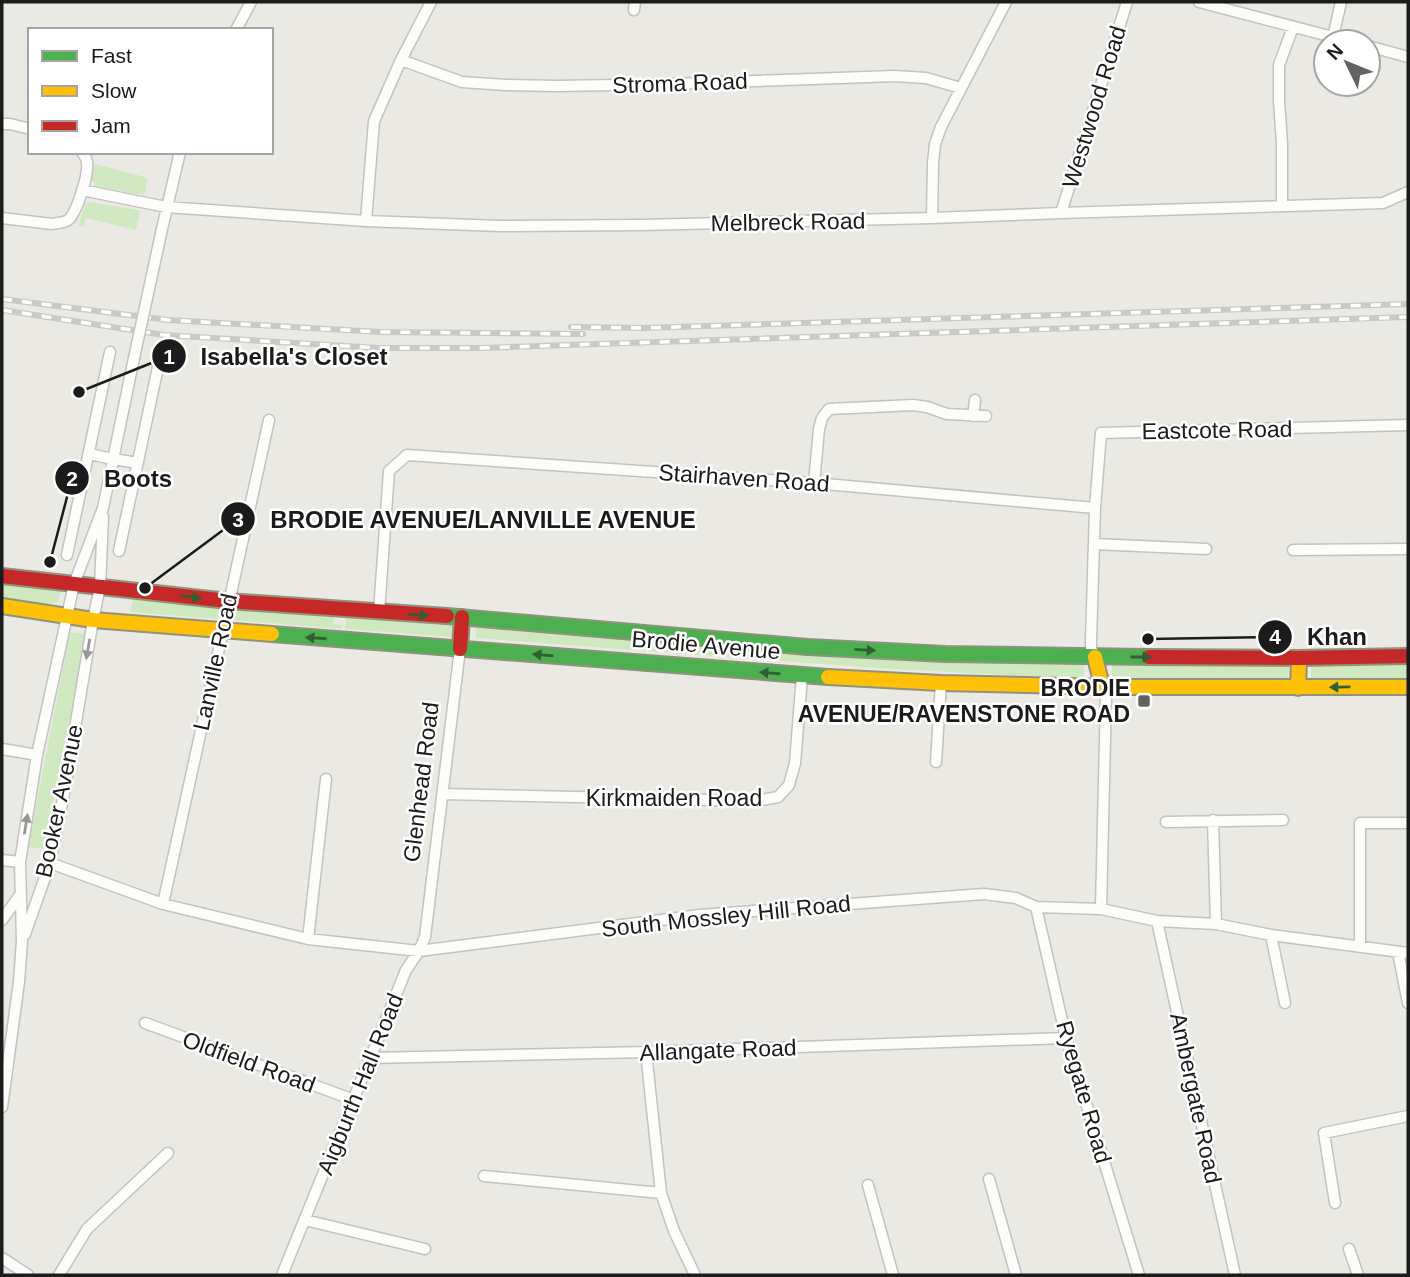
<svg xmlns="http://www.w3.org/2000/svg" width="1410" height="1277" font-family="Arial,sans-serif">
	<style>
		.grass { fill: #d0e8c0 }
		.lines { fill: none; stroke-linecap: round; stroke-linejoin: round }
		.street-casing { stroke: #c2c2bf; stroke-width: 13 }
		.fast-casing { stroke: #8e937c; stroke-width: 18 }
		.slow-casing { stroke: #8e937c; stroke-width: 18 }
		.jam-casing { stroke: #8e937c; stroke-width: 18 }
		.street { stroke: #fcfcfb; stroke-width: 10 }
		.fast { stroke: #4caf50; stroke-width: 14 }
		.slow { stroke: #ffc107; stroke-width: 14 }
		.jam { stroke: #c62828; stroke-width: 14 }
		.rail-casing { stroke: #c9c9c8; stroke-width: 6 }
		.rail { stroke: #fff; stroke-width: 3.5; stroke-dasharray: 10; stroke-linecap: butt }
		.street-bridge-casing { stroke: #c2c2bf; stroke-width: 13; stroke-linecap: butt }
		.street-bridge { stroke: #fcfcfb; stroke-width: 10 }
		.oneway { fill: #315e33 }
		.oneway2 { fill: #979796 }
		.poi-dot { fill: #636361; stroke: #fff; stroke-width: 2.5 }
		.labels { text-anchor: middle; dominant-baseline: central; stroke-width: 5; stroke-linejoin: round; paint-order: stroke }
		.street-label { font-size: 23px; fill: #1b1b1b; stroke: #fff }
		.poi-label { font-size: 23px; font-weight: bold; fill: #1b1b1b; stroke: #fff; text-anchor: end }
		.leader { fill: none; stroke: #1b1b1b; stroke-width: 2.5 }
		.callout-dot { fill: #1b1b1b; stroke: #fff; stroke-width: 2.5 }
		.mark-label { font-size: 21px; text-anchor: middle; font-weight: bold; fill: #fff }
		.callout-label { font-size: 24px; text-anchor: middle; font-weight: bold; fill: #1b1b1b; stroke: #fff; stroke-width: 5; stroke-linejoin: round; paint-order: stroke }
	</style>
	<rect width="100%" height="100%" fill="#eae9e3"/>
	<path class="grass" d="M 95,164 L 148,178 L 145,193 L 143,195 L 96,186 L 91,180 Z
		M 89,202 L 138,210 L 140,211 L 136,230 L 86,218 L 84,227 L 79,226 L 85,204 Z
		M 2,583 L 57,587 L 61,590 L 58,602 L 50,604 L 2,599 Z
		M 134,596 L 223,606 L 220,617 L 216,619 L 130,612 Z
		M 233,606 L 343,613 L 343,616 L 334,616 L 333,624 L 342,625 L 342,629 L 233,620 L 230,617 Z
		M 346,613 L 454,621 L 453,637 L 345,629 Z
		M 476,623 L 1084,663 L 1084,679 L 875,668 L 476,638 Z
		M 70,632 L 86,634 L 44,849 L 28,847 Z
		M 1408,662 L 1408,680 L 1311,681 L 1311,664 Z
		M 1114,664 L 1289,665 L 1288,682 L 1112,680 L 1112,667 Z"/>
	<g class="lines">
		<g class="street-casing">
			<path id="street" d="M 1199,2 L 1352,42
				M 634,10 L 635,2
				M 236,30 L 251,2
				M 1333,37 L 1341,2
				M 1368,46 L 1408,57
				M 401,60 L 462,82 L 506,85 L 557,86 L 671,84 L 894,76 L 926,78 L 961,88
				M 2,124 L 10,124 L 30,129
				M 82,190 L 166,207 L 366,221 L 500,226 L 641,225 L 932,218 L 1061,213 L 1383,203 L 1408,192
				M 1282,206 L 1282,144 L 1279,101 L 1279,65 L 1293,27
				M 1061,213 L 1127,2
				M 2,218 L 52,224 C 57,223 64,223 68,220 C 77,213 89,173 87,162 C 86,157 85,156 82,152
				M 932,218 L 933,163 L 935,144 L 941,127 L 1006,2
				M 366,221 L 374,121 L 401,60 L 431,2
				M 162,229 L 180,152
				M 973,416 L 975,400
				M 89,454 L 113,459 L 138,463
				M 814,483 L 819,429 L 822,418 L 829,409 L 913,405 L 927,407 L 947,414 L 986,416
				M 1095,508 L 1101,433 L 1408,425
				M 1094,544 L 1206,549
				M 1293,550 L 1408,549
				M 119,551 L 158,367
				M 67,555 L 110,352
				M 379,612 L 389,471 L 407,455 L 814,483 L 1095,508 L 1091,641 L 1091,648 L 1095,657
				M 2,749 L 37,755
				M 936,762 L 941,683
				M 443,794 L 756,801 L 778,797 L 789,785 L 795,763 L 802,676
				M 1213,820 L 1216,924
				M 1166,822 L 1283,820
				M 2,860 L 20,862
				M 50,863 L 163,904 L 308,939 L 419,951 L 700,915 L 984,894 L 1016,898 L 1036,907 L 1101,909 L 1157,921 L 1216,924 L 1271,935 L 1408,953
				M 163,904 L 269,420
				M 1036,907 L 1066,1038 L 1139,1275
				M 1101,909 L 1106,696 L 1102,686
				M 2,920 L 20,895
				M 1157,921 L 1235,1275
				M 25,934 L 50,863 L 64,794 L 93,620 L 100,587 L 103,517
				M 1271,935 L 1285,1003
				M 308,939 L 326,779
				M 1360,946 L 1360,823 L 1408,823
				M 1398,952 L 1408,1003
				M 145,1023 L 354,1100
				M 646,1052 L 661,1193 L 674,1231 L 695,1275
				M 370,1058 L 646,1052 L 1066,1038
				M 2,1107 L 19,982 L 22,941 L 20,862 L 37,755 L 74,584 L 103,508 L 134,358
				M 484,1176 L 661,1193
				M 989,1179 L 1016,1275
				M 868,1185 L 893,1275
				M 1335,1203 L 1324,1133 L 1408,1116
				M 305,1220 L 425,1249
				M 1349,1249 L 1358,1275
				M 2,1258 L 28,1275
				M 59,1275 L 87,1229 L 168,1153
				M 282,1275 L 406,970 L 419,951 L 425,937 L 460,649"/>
		</g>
		<g class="fast-casing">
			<path id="fast" d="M 447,616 L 808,647 L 945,654 L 1149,657
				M 272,634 L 828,677"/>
		</g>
		<g class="slow-casing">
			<path id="slow" d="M 2,606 L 93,620 L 272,634
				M 1095,657 L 1102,686
				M 828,677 L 941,683 L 1107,687 L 1408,687
				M 1298,688 L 1299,658"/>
		</g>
		<g class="jam-casing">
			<path id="jam" d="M 2,576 L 228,601 L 447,616
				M 460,649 L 462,617
				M 1149,657 L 1299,658 L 1408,656"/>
		</g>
		<use href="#street" class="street"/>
		<use href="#fast" class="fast"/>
		<use href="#slow" class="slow"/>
		<use href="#jam" class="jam"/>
		<g class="rail-casing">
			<path id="rail" d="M 2,299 L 168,320 L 380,332 L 583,334
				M 2,310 L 164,335 L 379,348 L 480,348 L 1408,317
				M 571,327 L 644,328 L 1408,304"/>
		</g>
		<use href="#rail" class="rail"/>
		<g class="street-bridge-casing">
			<path id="street-bridge" d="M 134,358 L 162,229"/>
		</g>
		<use href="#street-bridge" class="street-bridge"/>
	</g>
	<defs><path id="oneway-solid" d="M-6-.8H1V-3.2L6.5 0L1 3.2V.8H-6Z" transform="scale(1.75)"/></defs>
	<g class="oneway">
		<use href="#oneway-solid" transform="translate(191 597) rotate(7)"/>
		<use href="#oneway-solid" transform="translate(418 615) rotate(3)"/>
		<use href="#oneway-solid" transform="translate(316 638) rotate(-176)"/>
		<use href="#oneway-solid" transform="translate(865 650) rotate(3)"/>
		<use href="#oneway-solid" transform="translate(543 655) rotate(-175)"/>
		<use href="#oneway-solid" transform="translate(1141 657)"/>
		<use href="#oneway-solid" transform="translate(770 673) rotate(-175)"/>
		<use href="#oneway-solid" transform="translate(1340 687) rotate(179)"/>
	</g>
	<g class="oneway2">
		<use href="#oneway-solid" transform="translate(88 649) rotate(100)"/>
		<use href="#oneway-solid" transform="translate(26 824) rotate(-81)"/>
	</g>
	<rect class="poi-dot" x="1137" y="694" width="14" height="14" rx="3.5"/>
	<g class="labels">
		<g class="street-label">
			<text transform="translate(680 83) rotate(-2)">Stroma Road</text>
			<text transform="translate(1094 107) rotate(-73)">Westwood Road</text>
			<text transform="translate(788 222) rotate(-1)">Melbreck Road</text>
			<text transform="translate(1217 430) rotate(-1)">Eastcote Road</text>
			<text transform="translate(744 478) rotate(4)">Stairhaven Road</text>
			<text transform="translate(706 645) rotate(5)">Brodie Avenue</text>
			<text transform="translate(215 662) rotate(-78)">Lanville Road</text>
			<text transform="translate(421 782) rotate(-83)">Glenhead Road</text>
			<text x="674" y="798">Kirkmaiden Road</text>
			<text transform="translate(59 801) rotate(-78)">Booker Avenue</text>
			<text transform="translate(726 916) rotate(-6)">South Mossley Hill Road</text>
			<text transform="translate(718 1050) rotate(-2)">Allangate Road</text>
			<text transform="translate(249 1062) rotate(20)">Oldfield Road</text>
			<text transform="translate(360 1084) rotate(-68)">Aigburth Hall Road</text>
			<text transform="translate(1084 1092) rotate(74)">Ryegate Road</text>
			<text transform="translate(1196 1098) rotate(78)">Ambergate Road</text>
		</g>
		<g class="poi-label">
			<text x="1130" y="688">BRODIE<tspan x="1130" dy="26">AVENUE/RAVENSTONE ROAD</tspan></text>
		</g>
	</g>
	<path class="leader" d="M79 392L169 356M50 562L72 478M145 588L238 519M1148 639L1275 637"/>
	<g class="callout-dot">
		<circle cx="79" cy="392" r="7"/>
		<circle cx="50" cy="562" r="7"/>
		<circle cx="145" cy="588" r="7"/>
		<circle cx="1148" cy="639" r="7"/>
		<circle cx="169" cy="356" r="18"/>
		<circle cx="72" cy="478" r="18"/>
		<circle cx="238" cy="519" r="18"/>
		<circle cx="1275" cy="637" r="18"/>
	</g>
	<g class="mark-label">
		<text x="169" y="364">1</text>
		<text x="72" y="486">2</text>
		<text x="238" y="527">3</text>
		<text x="1275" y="644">4</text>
	</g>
	<g class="callout-label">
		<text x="294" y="365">Isabella's Closet</text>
		<text x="138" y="487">Boots</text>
		<text x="483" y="528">BRODIE AVENUE/LANVILLE AVENUE</text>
		<text x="1337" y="645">Khan</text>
	</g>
	<rect width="1410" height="1277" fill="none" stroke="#1b1b1b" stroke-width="7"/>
	<rect x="28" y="28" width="245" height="126" fill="#ffffff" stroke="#a4a4a4" stroke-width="2"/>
	<rect x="42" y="51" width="35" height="10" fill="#4caf50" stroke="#a4a4a4" stroke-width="2"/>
	<text x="91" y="63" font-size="21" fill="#1b1b1b">Fast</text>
	<rect x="42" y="86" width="35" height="10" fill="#ffc107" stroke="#a4a4a4" stroke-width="2"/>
	<text x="91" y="98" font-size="21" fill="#1b1b1b">Slow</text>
	<rect x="42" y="121" width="35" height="10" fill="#c62828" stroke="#a4a4a4" stroke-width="2"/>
	<text x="91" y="133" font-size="21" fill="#1b1b1b">Jam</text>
	<g transform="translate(1347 63) rotate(313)"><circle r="33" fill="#ffffff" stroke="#a4a4a4" stroke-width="2"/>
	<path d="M0-5L12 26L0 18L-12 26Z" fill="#636361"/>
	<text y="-10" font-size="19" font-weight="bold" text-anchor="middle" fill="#1b1b1b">N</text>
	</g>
</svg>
